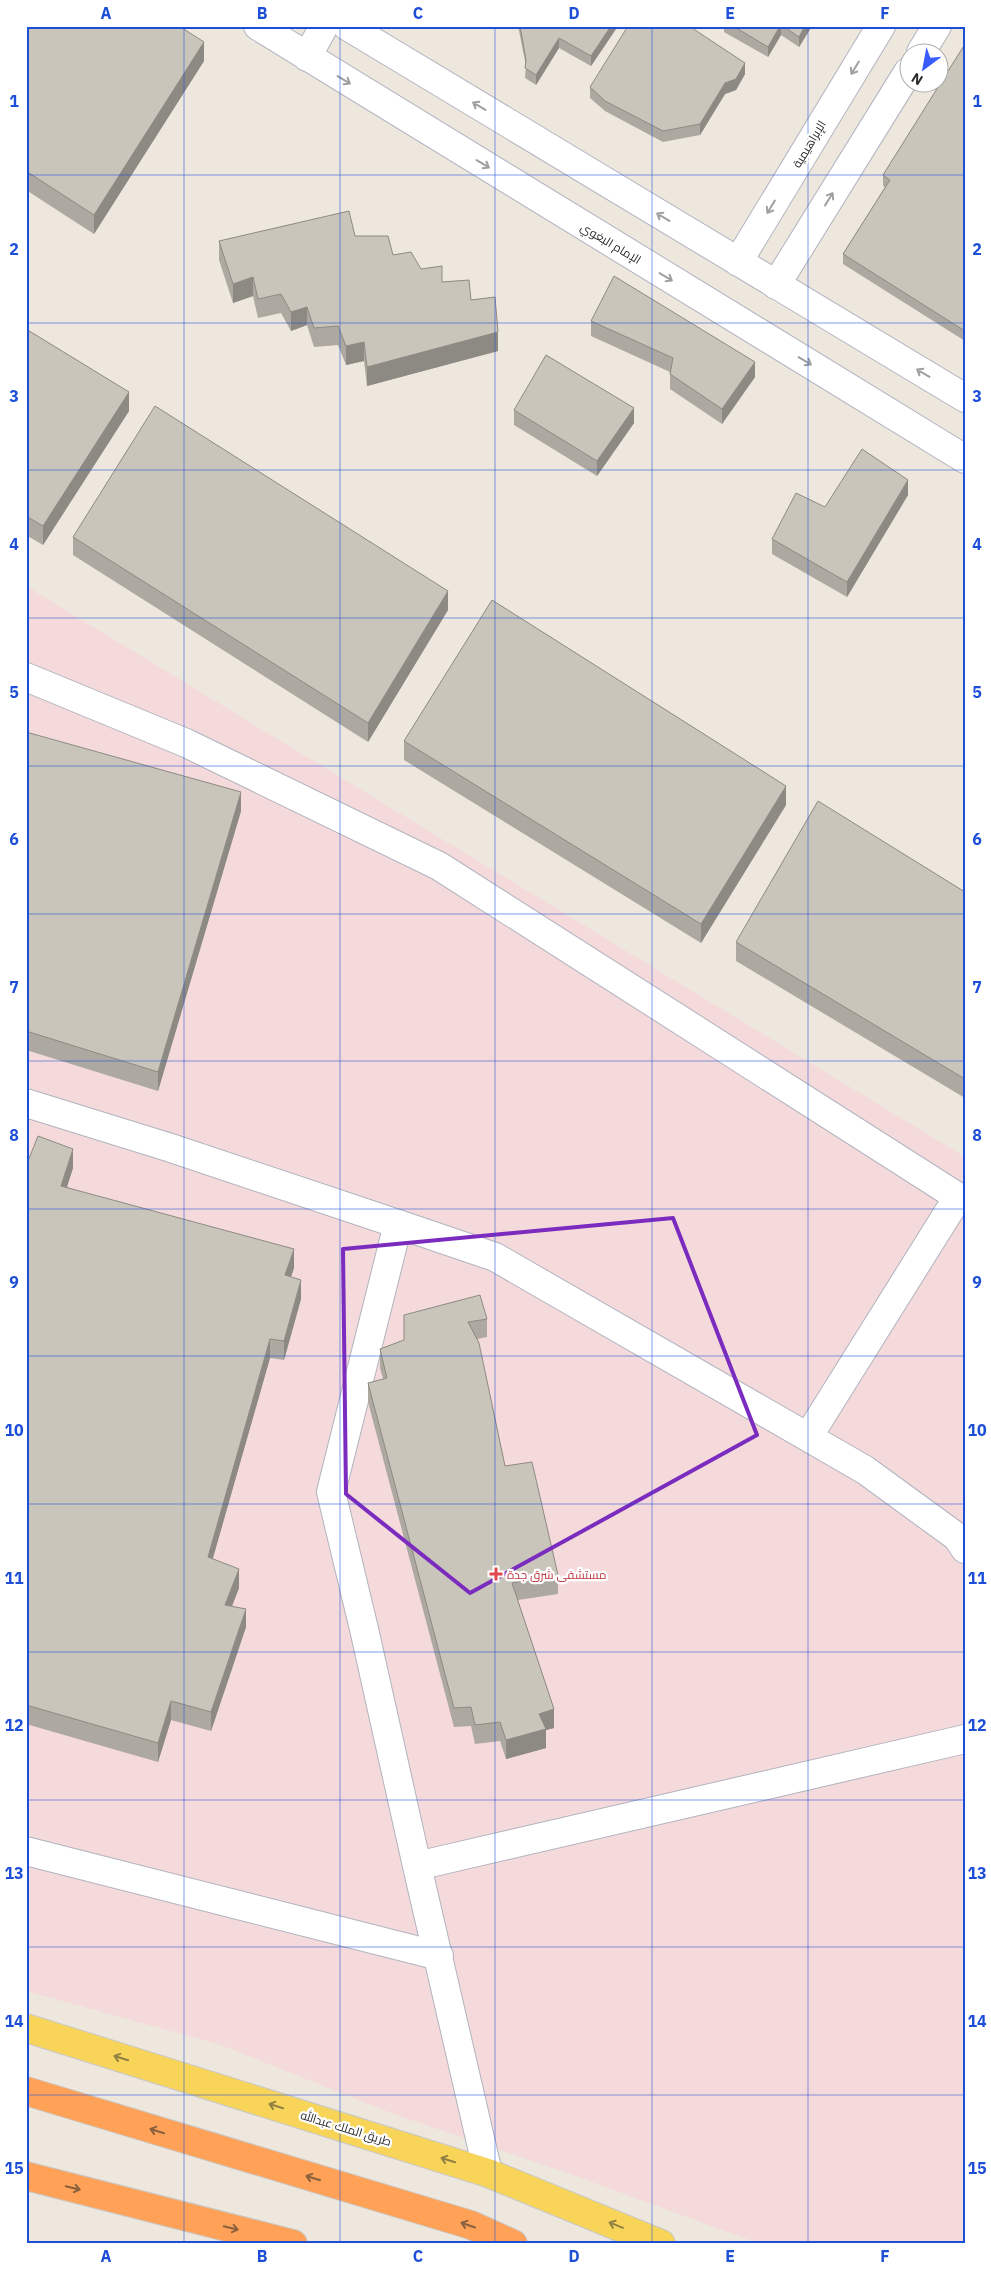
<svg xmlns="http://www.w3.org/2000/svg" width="991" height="2270" font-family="'IBM Plex Sans',Cairo,sans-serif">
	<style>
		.medical { fill: #f5dadb }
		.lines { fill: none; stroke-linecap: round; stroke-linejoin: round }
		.minor-casing { stroke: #b1b3c0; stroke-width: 30 }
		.major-casing { stroke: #c8c8c8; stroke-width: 30 }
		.highway-casing { stroke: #c8c8c8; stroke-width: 30 }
		.minor { stroke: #fff; stroke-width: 28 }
		.major { stroke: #f8d558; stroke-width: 28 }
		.highway { stroke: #ffa257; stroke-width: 28 }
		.wall { fill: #ada9a1 }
		.shaded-wall { fill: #8d8a83 }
		.building { fill: #c9c5bb; stroke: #8d8a83 }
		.oneway { stroke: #a0a0a0 }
		.oneway2 { stroke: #928042 }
		.oneway3 { stroke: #8a613f }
		.marked { fill: none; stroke: #7b2cbf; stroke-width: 4; stroke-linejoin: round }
		.grid { fill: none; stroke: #1d4ed8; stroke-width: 1; stroke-opacity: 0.55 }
		.health-dot { fill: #e0444e; stroke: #fff; stroke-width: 2 }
		.labels { text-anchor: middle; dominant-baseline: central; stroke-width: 4.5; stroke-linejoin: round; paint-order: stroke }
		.street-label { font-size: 12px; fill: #2b2b2b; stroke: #fff }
		.health-label { font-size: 12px; fill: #be3a42; stroke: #fff; text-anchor: start }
		.neatline { fill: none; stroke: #1d4ed8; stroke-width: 2 }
		.grid-label { font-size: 16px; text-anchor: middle; font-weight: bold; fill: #1d4ed8 }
	</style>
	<rect width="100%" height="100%" fill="#eee7dd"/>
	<path class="medical" d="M 26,586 L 965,1157 L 965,2244 L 760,2244 L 562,2171 L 396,2115 L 221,2045 L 26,1991 Z"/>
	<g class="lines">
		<g class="minor-casing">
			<path id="minor" d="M 258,26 L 965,459
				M 347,26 L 965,398
				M 921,52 L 937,26
				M 307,57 L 324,26
				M 738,262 L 881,26
				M 776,285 L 908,72
				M 26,677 L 186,743 L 439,866 L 958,1197 L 808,1437
				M 26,1103 L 171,1148 L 398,1224
				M 26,1851 L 439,1956
				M 417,1866 L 364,1629 L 331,1492 L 398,1224 L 495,1257 L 865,1470 L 957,1537 L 965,1549
				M 488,2173 L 417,1866 L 965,1739"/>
		</g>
		<g class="major-casing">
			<path id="major" d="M 26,2028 L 488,2173 L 661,2244"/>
		</g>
		<g class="highway-casing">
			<path id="highway" d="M 26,2091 L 471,2225 L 513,2244
				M 26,2176 L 293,2244"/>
		</g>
		<use href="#minor" class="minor"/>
		<use href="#major" class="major"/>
		<use href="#highway" class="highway"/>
	</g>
	<path class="wall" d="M 26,26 L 204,61 L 94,234 L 26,190 Z
		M 518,26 L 618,26 L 591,66 L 559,48 L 536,85 L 525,78 L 526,66 Z
		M 724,26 L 812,26 L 799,47 L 781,35 L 768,57 L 724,32 Z
		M 965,44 L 965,341 L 843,264 L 843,254 L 885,187 L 883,186 L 883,175 Z
		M 745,74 L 736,90 L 725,94 L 700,135 L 663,142 L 605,111 L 590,98 L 590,87 Z
		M 355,236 L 421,269 L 471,300 L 498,351 L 367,386 L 364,361 L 346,365 L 338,345 L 314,347 L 307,325 L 291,331 L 281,313 L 258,318 L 253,296 L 233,303 L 219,260 L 219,241 Z
		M 591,321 L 755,377 L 722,424 L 670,389 L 670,372 L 591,336 Z
		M 26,329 L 129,411 L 43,545 L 26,535 Z
		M 514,410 L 634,423 L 597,476 L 514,425 Z
		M 908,495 L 847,597 L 772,554 L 772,539 L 825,507 Z
		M 73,537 L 448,610 L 368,742 L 73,555 Z
		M 26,732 L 241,811 L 158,1091 L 26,1050 Z
		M 404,741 L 786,805 L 701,943 L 404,760 Z
		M 965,892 L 965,1098 L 736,961 L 736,942 Z
		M 26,1166 L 73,1168 L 67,1187 L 294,1268 L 291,1277 L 301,1299 L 284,1360 L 270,1358 L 213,1558 L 239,1588 L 232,1606 L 246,1627 L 211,1731 L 171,1720 L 158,1762 L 26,1724 Z
		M 404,1315 L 487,1319 L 487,1337 L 477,1339 L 505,1466 L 558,1575 L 558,1594 L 518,1600 L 554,1728 L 546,1730 L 546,1748 L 506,1759 L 500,1741 L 475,1744 L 471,1726 L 454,1727 L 368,1402 L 368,1383 L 383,1379 L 380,1368 L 380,1349 L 404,1340 Z"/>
	<path class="shaded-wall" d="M 611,26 L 618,26 L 591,66 L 591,56 Z
		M 780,26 L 781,26 L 781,35 L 768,57 L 768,47 Z
		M 805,26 L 812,26 L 799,47 L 799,37 Z
		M 559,38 L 559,48 L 536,85 L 536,75 Z
		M 204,42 L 204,61 L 94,234 L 94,215 Z
		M 745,63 L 745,74 L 736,90 L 725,94 L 700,135 L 700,124 L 725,83 Z
		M 253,277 L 253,296 L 233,303 L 233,284 Z
		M 307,307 L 307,325 L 291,331 L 291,312 Z
		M 498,332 L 498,351 L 367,386 L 367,367 Z
		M 364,342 L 364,361 L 346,365 L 346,346 Z
		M 755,362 L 755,377 L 722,424 L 722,409 Z
		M 129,392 L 129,411 L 43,545 L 43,526 Z
		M 634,408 L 634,423 L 597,476 L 597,461 Z
		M 908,480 L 908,495 L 847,597 L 847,582 Z
		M 448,591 L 448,610 L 368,742 L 368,723 Z
		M 786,786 L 786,805 L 701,943 L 701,924 Z
		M 241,792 L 241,811 L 158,1091 L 158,1072 Z
		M 73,1149 L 73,1168 L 61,1205 L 61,1186 Z
		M 294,1249 L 294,1268 L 285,1294 L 285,1275 Z
		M 301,1280 L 301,1299 L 284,1360 L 284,1341 Z
		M 270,1339 L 270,1358 L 208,1575 L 208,1557 Z
		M 239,1569 L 239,1588 L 225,1624 L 225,1605 Z
		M 246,1609 L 246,1627 L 211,1731 L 211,1712 Z
		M 171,1701 L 171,1720 L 158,1762 L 158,1743 Z
		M 554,1709 L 554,1728 L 546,1730 L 546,1748 L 506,1759 L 506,1740 L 539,1714 Z"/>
	<path class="building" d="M 26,26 L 179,26 L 204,42 L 94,215 L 26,171 Z
		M 520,26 L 611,26 L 591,56 L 559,38 L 536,75 L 525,68 L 526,60 Z
		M 628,26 L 689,26 L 745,63 L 736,79 L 725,83 L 700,124 L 663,131 L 605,101 L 590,87 Z
		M 733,26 L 780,26 L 768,47 Z
		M 783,26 L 805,26 L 799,37 Z
		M 965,44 L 965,331 L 843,254 L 890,180 L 883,175 Z
		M 349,211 L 355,236 L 388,236 L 393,255 L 411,252 L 421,269 L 442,266 L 442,282 L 469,280 L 471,300 L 495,297 L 498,332 L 367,367 L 364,342 L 346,346 L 338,326 L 314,328 L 307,307 L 291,312 L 281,294 L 258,299 L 253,277 L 233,284 L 219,241 Z
		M 614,276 L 755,362 L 722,409 L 670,374 L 673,358 L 591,321 Z
		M 26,329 L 129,392 L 43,526 L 26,516 Z
		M 546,355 L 634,408 L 597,461 L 514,410 Z
		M 155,406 L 448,591 L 368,723 L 73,537 Z
		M 862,449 L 908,480 L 847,582 L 772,539 L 796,493 L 825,507 Z
		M 492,600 L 786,786 L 701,924 L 404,741 Z
		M 26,732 L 241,792 L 158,1072 L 26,1031 Z
		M 818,801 L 965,892 L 965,1079 L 736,942 Z
		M 38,1136 L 73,1149 L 61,1186 L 294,1249 L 285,1275 L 301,1280 L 284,1341 L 270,1339 L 208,1557 L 239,1569 L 225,1605 L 246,1609 L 211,1712 L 171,1701 L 158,1743 L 26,1705 L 26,1166 Z
		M 480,1295 L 487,1319 L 468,1322 L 479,1343 L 505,1466 L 532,1462 L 558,1575 L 512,1583 L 554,1709 L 539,1714 L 546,1729 L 506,1740 L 500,1722 L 475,1725 L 471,1707 L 454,1708 L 368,1383 L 387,1378 L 380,1349 L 404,1340 L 404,1315 Z"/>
	<defs><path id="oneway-shaft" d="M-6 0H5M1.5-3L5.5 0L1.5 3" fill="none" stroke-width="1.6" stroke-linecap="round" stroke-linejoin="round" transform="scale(1.25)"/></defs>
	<g class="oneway">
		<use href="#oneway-shaft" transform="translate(855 68) rotate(121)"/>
		<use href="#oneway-shaft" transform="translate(344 80) rotate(31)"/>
		<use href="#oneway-shaft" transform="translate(479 106) rotate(-149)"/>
		<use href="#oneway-shaft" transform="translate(483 164) rotate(31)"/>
		<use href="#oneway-shaft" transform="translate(829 199) rotate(-58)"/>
		<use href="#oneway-shaft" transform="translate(771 207) rotate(121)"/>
		<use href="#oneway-shaft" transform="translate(663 217) rotate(-149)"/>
		<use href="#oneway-shaft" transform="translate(666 277) rotate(31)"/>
		<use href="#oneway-shaft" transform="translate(805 361) rotate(31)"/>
		<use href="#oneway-shaft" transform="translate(923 373) rotate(-149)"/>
	</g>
	<g class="oneway2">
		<use href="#oneway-shaft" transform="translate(121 2058) rotate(-163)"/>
		<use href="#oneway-shaft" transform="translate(276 2106) rotate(-163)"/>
		<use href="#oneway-shaft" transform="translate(448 2160) rotate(-163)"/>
		<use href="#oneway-shaft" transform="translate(616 2225) rotate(-158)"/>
	</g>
	<g class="oneway3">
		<use href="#oneway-shaft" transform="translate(157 2131) rotate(-163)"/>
		<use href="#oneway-shaft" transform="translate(313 2178) rotate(-163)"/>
		<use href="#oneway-shaft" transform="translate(73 2188) rotate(14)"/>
		<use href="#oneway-shaft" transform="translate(468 2225) rotate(-161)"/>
		<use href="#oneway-shaft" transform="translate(231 2228) rotate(14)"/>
	</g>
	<path class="marked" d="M 673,1218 L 757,1435 L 470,1593 L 346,1494 L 343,1249 Z"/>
	<path class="grid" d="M 184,26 L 184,2244M 340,26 L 340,2244M 495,26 L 495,2244M 652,26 L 652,2244M 808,26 L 808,2244M 26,175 L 965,175M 26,323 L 965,323M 26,470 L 965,470M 26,618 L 965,618M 26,766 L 965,766M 26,914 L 965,914M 26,1061 L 965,1061M 26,1209 L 965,1209M 26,1356 L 965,1356M 26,1504 L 965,1504M 26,1652 L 965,1652M 26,1800 L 965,1800M 26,1947 L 965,1947M 26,2095 L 965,2095"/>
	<path class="health-dot" d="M493.5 1566.5h5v5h5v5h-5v5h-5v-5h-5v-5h5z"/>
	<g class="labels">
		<g class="street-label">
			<text transform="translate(809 144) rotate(-59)">الإبراهيمية</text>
			<text transform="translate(611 243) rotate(31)">الإمام البغوي</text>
			<text transform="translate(346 2128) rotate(17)">طريق الملك عبدالله</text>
		</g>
		<g class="health-label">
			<text x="507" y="1574">مستشفى شرق جدة</text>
		</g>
	</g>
	<rect width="991" height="2270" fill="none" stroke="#ffffff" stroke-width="55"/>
	<g transform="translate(924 68) rotate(212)"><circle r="24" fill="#ffffff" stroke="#aaaaaa"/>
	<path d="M0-4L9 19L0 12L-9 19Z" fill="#395cff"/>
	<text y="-8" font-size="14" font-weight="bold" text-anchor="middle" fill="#2b2b2b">N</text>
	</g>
	<rect x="28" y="28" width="936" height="2214" class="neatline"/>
	<g class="grid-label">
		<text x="106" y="19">A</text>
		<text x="262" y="19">B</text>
		<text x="418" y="19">C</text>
		<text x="574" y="19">D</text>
		<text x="730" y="19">E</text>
		<text x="885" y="19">F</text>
		<text x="14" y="107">1</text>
		<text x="977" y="107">1</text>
		<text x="14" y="255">2</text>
		<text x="977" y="255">2</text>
		<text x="14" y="402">3</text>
		<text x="977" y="402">3</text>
		<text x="14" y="550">4</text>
		<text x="977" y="550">4</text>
		<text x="14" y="698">5</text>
		<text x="977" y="698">5</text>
		<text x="14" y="845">6</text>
		<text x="977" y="845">6</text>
		<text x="14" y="993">7</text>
		<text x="977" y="993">7</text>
		<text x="14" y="1141">8</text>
		<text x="977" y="1141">8</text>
		<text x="14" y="1288">9</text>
		<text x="977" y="1288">9</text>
		<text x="14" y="1436">10</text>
		<text x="977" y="1436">10</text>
		<text x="14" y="1584">11</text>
		<text x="977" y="1584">11</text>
		<text x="14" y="1731">12</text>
		<text x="977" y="1731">12</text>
		<text x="14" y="1879">13</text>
		<text x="977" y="1879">13</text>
		<text x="14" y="2027">14</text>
		<text x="977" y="2027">14</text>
		<text x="14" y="2174">15</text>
		<text x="977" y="2174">15</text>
		<text x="106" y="2262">A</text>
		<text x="262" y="2262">B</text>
		<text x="418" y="2262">C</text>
		<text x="574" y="2262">D</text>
		<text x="730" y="2262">E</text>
		<text x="885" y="2262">F</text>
	</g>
</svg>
